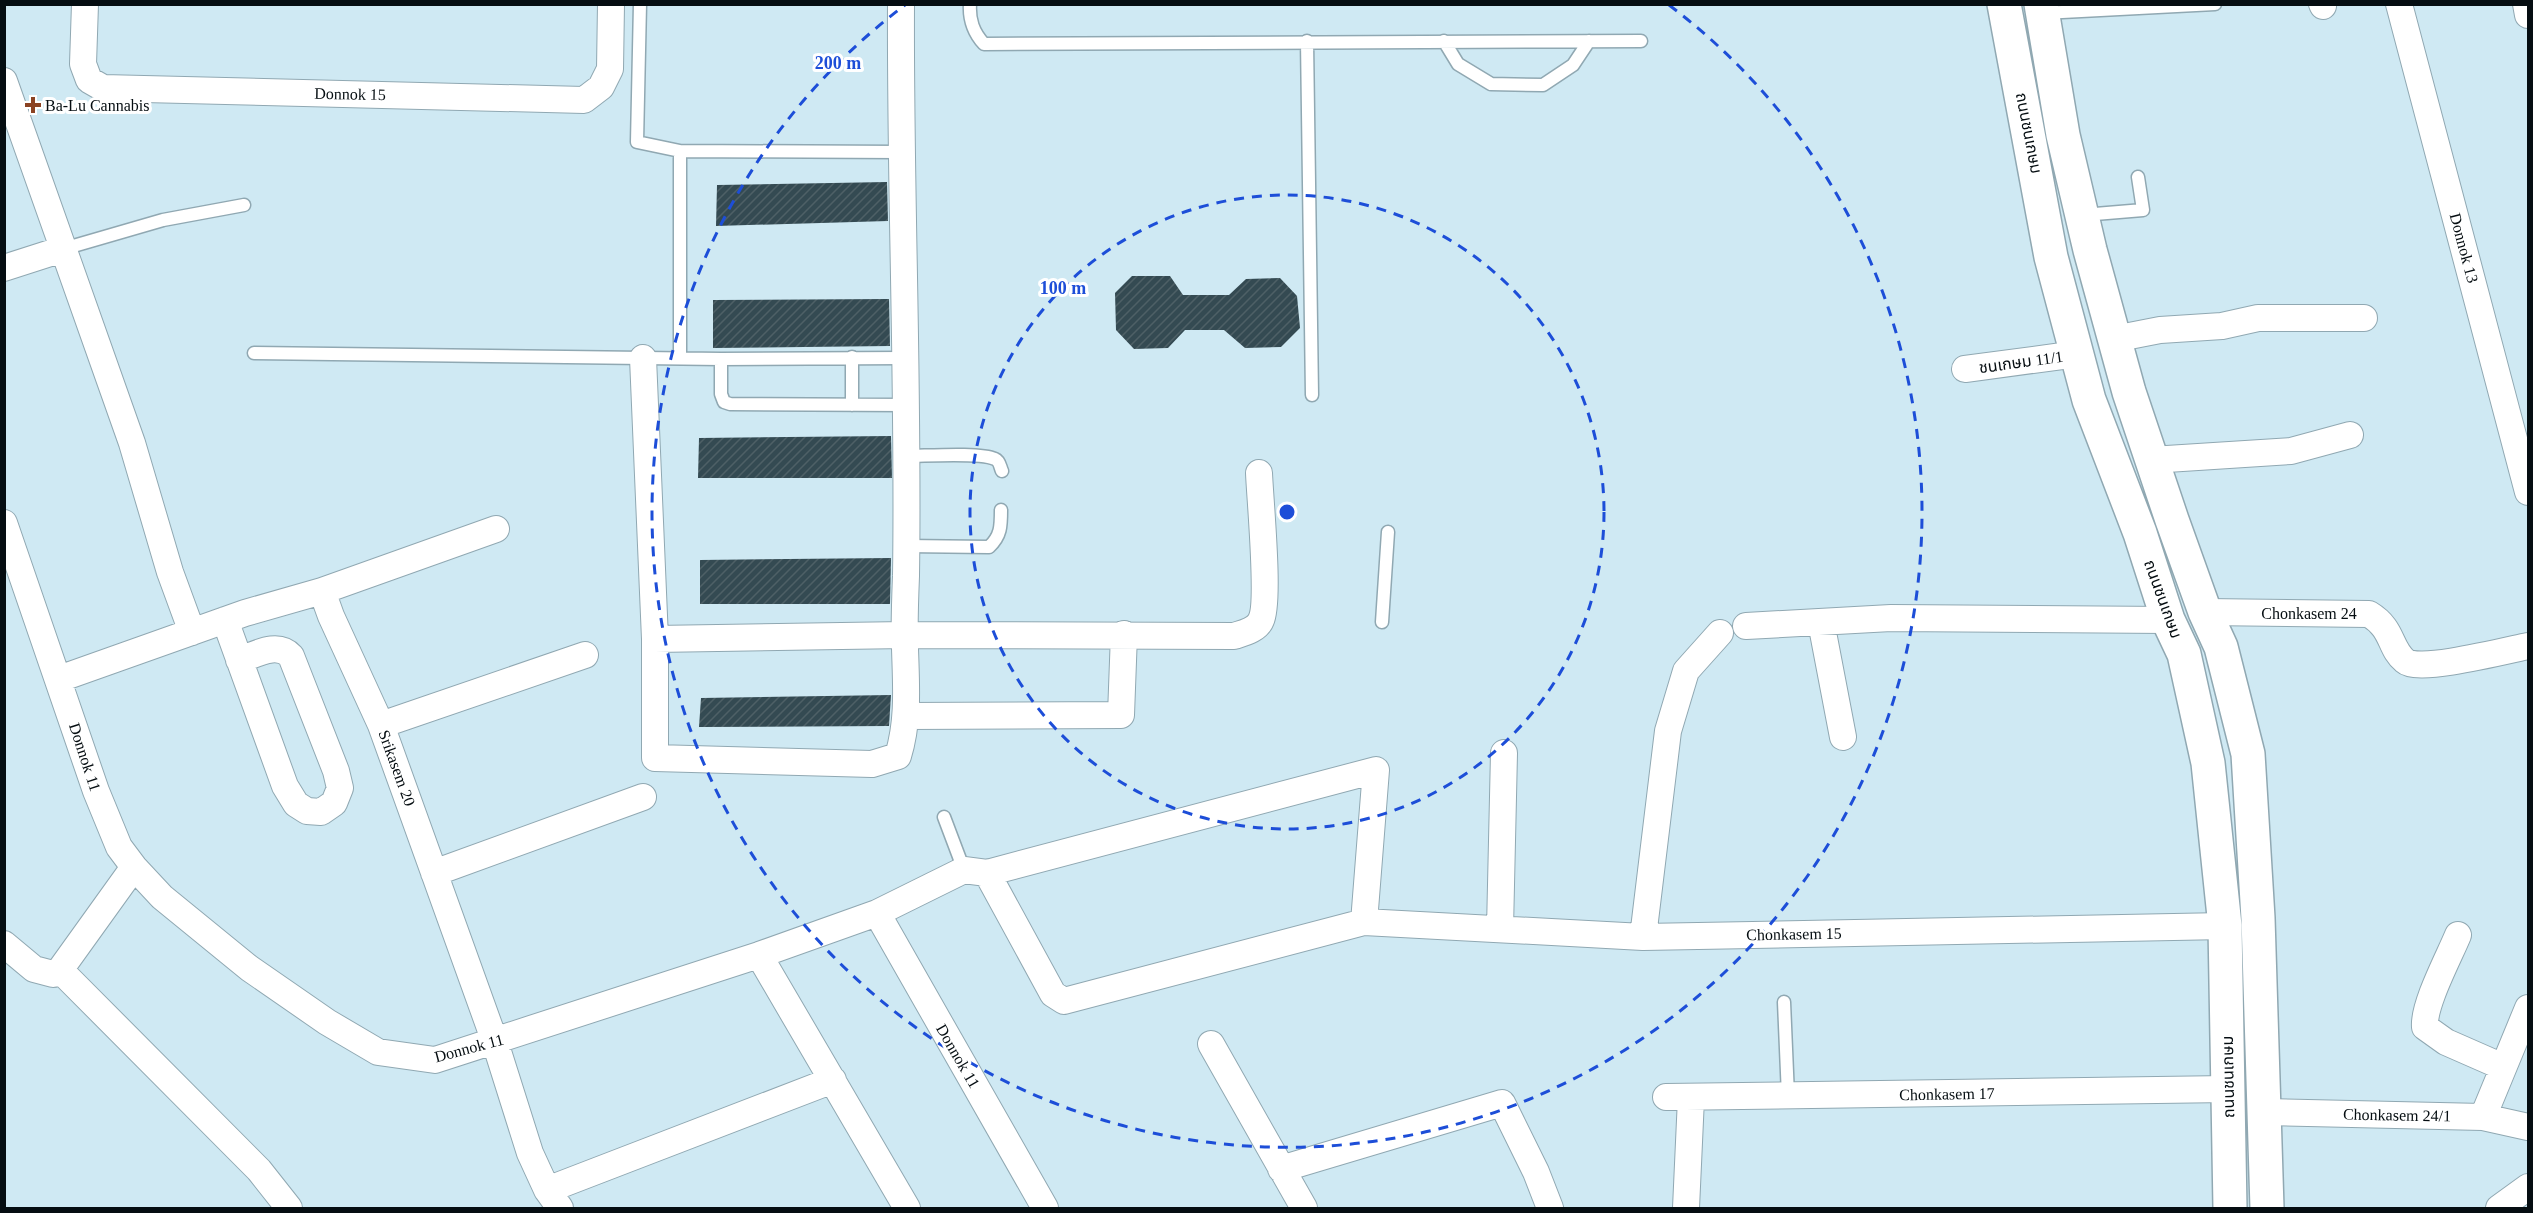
<svg xmlns="http://www.w3.org/2000/svg" width="2533" height="1213" font-family="'Times New Roman','Noto Sans Thai',serif">
	<style>
		.building { fill: url(#building-hatch) }
		.lines { fill: none; stroke-linecap: round; stroke-linejoin: round }
		.service-casing { stroke: #90a8b2; stroke-width: 15 }
		.minor-casing { stroke: #90a8b2; stroke-width: 28 }
		.secondary-casing { stroke: #90a8b2; stroke-width: 36 }
		.service { stroke: #fff; stroke-width: 12 }
		.minor { stroke: #fff; stroke-width: 26 }
		.secondary { stroke: #fff; stroke-width: 33 }
		.ring { fill: none; stroke: #1d4ed8; stroke-width: 3; stroke-dasharray: 10 8 }
		.poi-dot { fill: #8b4323; stroke: #fff; stroke-width: 2 }
		.labels { text-anchor: middle; dominant-baseline: central; stroke-width: 6; stroke-linejoin: round; paint-order: stroke }
		.street-label { font-size: 16px; fill: #050d11; stroke: #fff }
		.poi-label { font-size: 16px; fill: #050d11; stroke: #fff; text-anchor: start }
		.centre { fill: #1d4ed8; stroke: #fff; stroke-width: 3 }
		.ring-label { font-size: 18px; text-anchor: middle; font-weight: bold; fill: #1d4ed8; stroke: #fff; stroke-width: 6; stroke-linejoin: round; paint-order: stroke }
	</style>
	<defs>
		<pattern id="building-hatch" width="6" height="6" patternUnits="userSpaceOnUse" patternTransform="scale(1.5)"><rect width="6" height="6" fill="#344a52"/><path d="M-1 1l2-2M0 6l6-6M5 7l2-2" fill="none" stroke="#4e6066"/></pattern>
	</defs>
	<rect width="100%" height="100%" fill="#cfe9f3"/>
	<path class="building" d="M 887,182 L 888,221 L 716,226 L 717,185 Z
		M 1132,276 L 1170,276 L 1183,295 L 1229,295 L 1246,279 L 1280,278 L 1297,296 L 1300,328 L 1281,347 L 1245,348 L 1224,330 L 1185,330 L 1168,348 L 1134,349 L 1116,330 L 1115,293 Z
		M 889,299 L 890,346 L 713,348 L 713,300 Z
		M 891,436 L 892,478 L 698,478 L 699,438 Z
		M 891,558 L 890,604 L 700,604 L 700,560 Z
		M 891,695 L 889,726 L 699,727 L 701,698 Z"/>
	<g class="lines">
		<g class="service-casing">
			<path id="service" d="M 640,4 L 637,142 L 680,151 L 900,152
				M 970,4 C 969,20 973,32 984,44 L 1641,41
				M 2043,13 L 2215,4
				M 1307,41 L 1312,395
				M 1444,41 L 1458,64 L 1491,84 L 1543,85 L 1573,65 L 1589,41
				M 2083,215 L 2143,210 L 2138,177
				M 63,249 L 163,220 L 244,205
				M 254,353 L 721,359 L 904,358
				M 680,358 L 680,151
				M 721,359 L 721,394 L 724,402 L 730,404 L 907,405
				M 852,405 L 852,357
				M 907,456 C 926,456 980,452 995,459 C 1000,461 1000,467 1002,471
				M 906,546 L 989,547 C 1001,536 1001,526 1001,510
				M 1382,622 L 1388,532
				M 944,817 L 964,870
				M 1784,1002 L 1788,1096"/>
		</g>
		<g class="minor-casing">
			<path id="minor" d="M 85,4 L 83,64 L 89,80 L 103,88 L 584,100 L 601,87 L 610,69 L 611,4
				M 2322,4 L 2323,6
				M 2399,4 L 2528,492
				M 2526,4 L 2528,15
				M 4,81 L 132,443 L 170,572 L 192,632
				M 4,268 L 63,249
				M 2114,339 L 2160,330 L 2222,326 L 2258,318 L 2364,318
				M 643,358 L 655,639 L 655,758 L 872,764 L 898,756 C 909,720 906,685 905,648 C 904,624 905,600 906,576 C 909,385 900,195 901,4
				M 1965,369 L 2077,354
				M 2151,460 L 2291,451 L 2350,435
				M 4,523 L 96,791 L 119,847 L 134,867 L 162,897 L 249,968 L 327,1022 L 378,1052 L 435,1060 L 759,955 L 877,913 L 1045,1208
				M 322,591 L 496,529
				M 2205,612 L 2369,614 C 2394,629 2389,648 2405,661 C 2418,673 2508,650 2528,646
				M 225,620 L 285,786 L 296,804 L 307,811 L 321,812 L 334,803 L 340,788 L 336,771 L 291,656 C 277,641 255,655 239,660
				M 1821,622 L 1843,737
				M 1746,626 L 1891,618 L 2168,620
				M 655,639 L 905,635 L 1234,636 C 1243,633 1257,630 1261,620 C 1270,602 1260,499 1259,473
				M 59,679 L 245,613 L 322,591 L 331,616 L 381,725 L 495,1042 L 530,1153 L 547,1190 L 560,1208
				M 907,716 L 1121,715 L 1124,634
				M 381,725 L 585,655
				M 1376,770 L 1364,922 L 1064,1001 L 1053,994 L 987,873 Z
				M 434,873 L 643,797
				M 877,913 L 964,870 L 987,873
				M 1364,922 L 1643,937 L 2225,926
				M 1500,929 L 1504,753
				M 2458,935 C 2449,957 2423,1005 2425,1027 L 2446,1042 L 2503,1067
				M 1643,937 L 1668,731 L 1686,671 L 1720,633
				M 4,944 L 34,969 L 53,974 L 60,970 L 134,867
				M 759,955 L 907,1208
				M 60,970 L 259,1170 L 289,1208
				M 1211,1044 L 1304,1208
				M 1666,1097 L 2228,1089
				M 2265,1112 L 2483,1117 L 2528,1127
				M 2483,1117 L 2528,1008
				M 1281,1169 L 1502,1103 L 1536,1172 L 1550,1208
				M 547,1190 L 833,1080
				M 1686,1208 L 1691,1098
				M 2499,1208 L 2528,1187"/>
		</g>
		<g class="secondary-casing">
			<path id="secondary" d="M 2004,4 L 2051,257 L 2089,400 L 2140,533 L 2168,620 L 2184,654 L 2208,763 L 2225,926 L 2230,1208
				M 2041,4 L 2063,135 L 2090,250 L 2129,392 L 2172,520 L 2205,612 L 2221,647 L 2248,754 L 2258,918 L 2267,1208"/>
		</g>
		<use href="#service" class="service"/>
		<use href="#minor" class="minor"/>
		<use href="#secondary" class="secondary"/>
	</g>
	<g class="ring">
		<circle cx="1287" cy="512" r="317"/>
		<path d="M1669 5A635 635 0 1 1 905 5"/>
	</g>
	<path class="poi-dot" d="M30 96h6v6h6v6h-6v6h-6v-6h-6v-6h6z"/>
	<g class="labels">
		<g class="street-label">
			<text transform="translate(350 94) rotate(1)">Donnok 15</text>
			<text transform="translate(2029 133) rotate(79)">ถนนชนเกษม</text>
			<text transform="translate(2464 248) rotate(75)">Donnok 13</text>
			<text transform="translate(2021 362) rotate(-8)">ชนเกษม 11/1</text>
			<text transform="translate(2163 599) rotate(70)">ถนนชนเกษม</text>
			<text x="2309" y="613">Chonkasem 24</text>
			<text transform="translate(85 757) rotate(72)">Donnok 11</text>
			<text transform="translate(397 768) rotate(70)">Srikasem 20</text>
			<text transform="translate(1794 934) rotate(-1)">Chonkasem 15</text>
			<text transform="translate(469 1048) rotate(-15)">Donnok 11</text>
			<text transform="translate(958 1056) rotate(60)">Donnok 11</text>
			<text transform="translate(2228 1077) rotate(-91)">ถนนชนเกษม</text>
			<text transform="translate(1947 1094) rotate(-1)">Chonkasem 17</text>
			<text transform="translate(2397 1115) rotate(1)">Chonkasem 24/1</text>
		</g>
		<g class="poi-label">
			<text x="45" y="105">Ba-Lu Cannabis</text>
		</g>
	</g>
	<circle cx="1287" cy="512" r="9" class="centre"/>
	<g class="ring-label">
		<text x="838" y="69">200 m</text>
		<text x="1063" y="294">100 m</text>
	</g>
	<rect width="2533" height="1213" fill="none" stroke="#050d11" stroke-width="12"/>
</svg>
